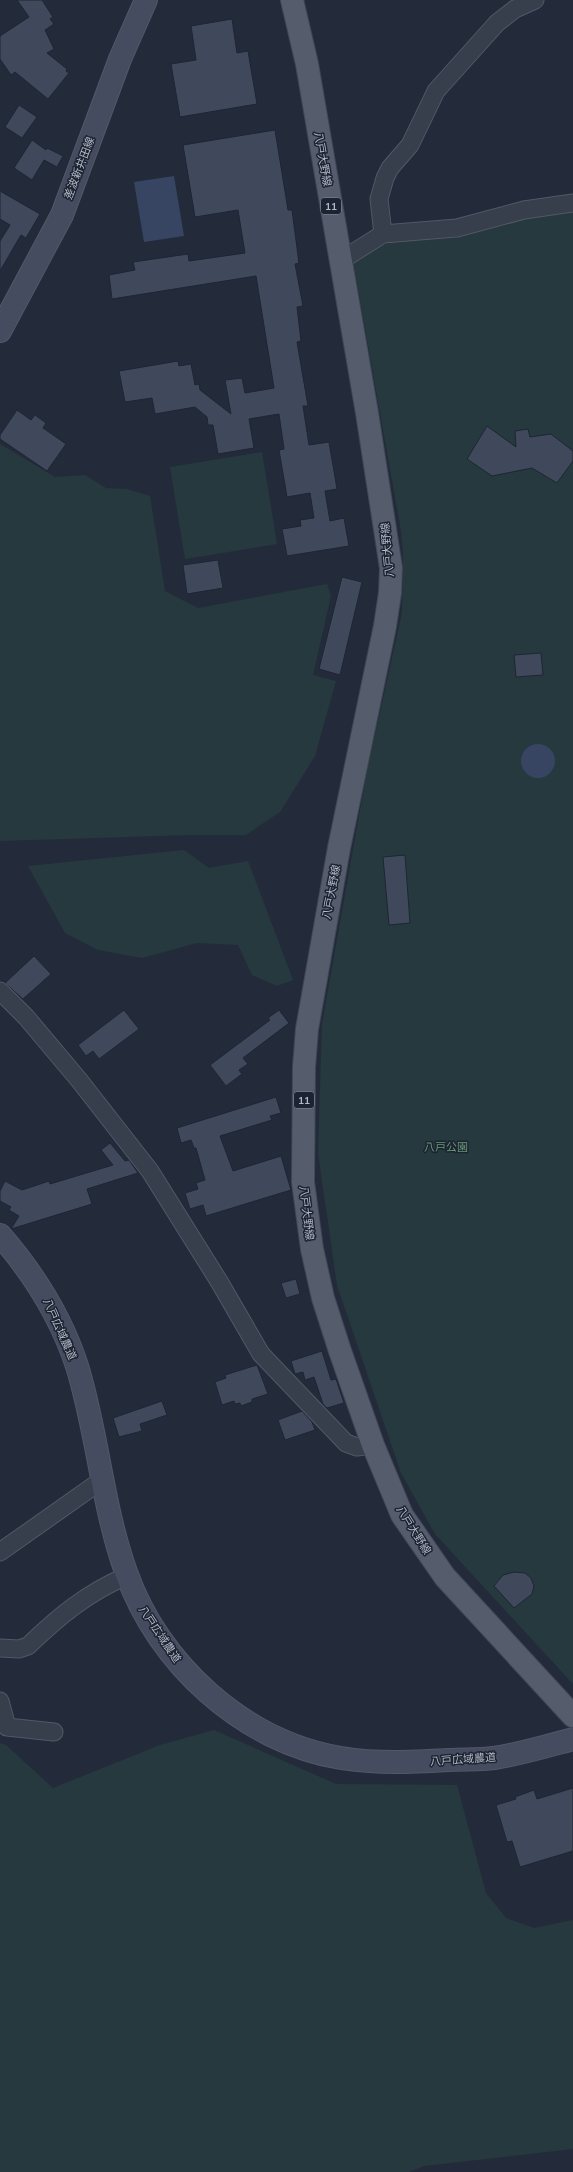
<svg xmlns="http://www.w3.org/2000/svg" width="573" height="2172" font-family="Mulish,'Noto Sans JP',sans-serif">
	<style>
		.green { fill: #26393e }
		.water { fill: #374562 }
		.building { fill: #3f495b; stroke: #1e2533 }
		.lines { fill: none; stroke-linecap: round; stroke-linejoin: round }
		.street-casing { stroke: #525867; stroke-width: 19 }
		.secondary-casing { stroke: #525867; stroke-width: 24 }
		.primary-casing { stroke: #404755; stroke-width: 24 }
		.street { stroke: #373e4c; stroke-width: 17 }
		.secondary { stroke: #454c5f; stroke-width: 22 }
		.primary { stroke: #555c6c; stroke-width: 22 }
		.labels { text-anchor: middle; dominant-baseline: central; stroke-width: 3; stroke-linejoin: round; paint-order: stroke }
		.shield { fill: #1c2331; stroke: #868b9a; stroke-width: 1 }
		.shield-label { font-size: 10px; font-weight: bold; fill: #b3b8c7 }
		.street-label { font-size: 11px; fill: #b3b8c7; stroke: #1c2331 }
		.park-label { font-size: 11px; fill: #6a9879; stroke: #1c2331 }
	</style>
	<rect width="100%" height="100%" fill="#232b3b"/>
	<path class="green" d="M 573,210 L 573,1684 L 435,1534 L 401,1473 L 337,1285 L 318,1153 L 322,1024 L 367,771 L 402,613 L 403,554 L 401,531 L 353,260 L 389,242 L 456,238 L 555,211 Z
		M 0,444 L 55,477 L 85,475 L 106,488 L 127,489 L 150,496 L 165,591 L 198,608 L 327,584 L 331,596 L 313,675 L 336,681 L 315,756 L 280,812 L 246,835 L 190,835 L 0,841 Z
		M 262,452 L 277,544 L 185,559 L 170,467 Z
		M 184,850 L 209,868 L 248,861 L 293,980 L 277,986 L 252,975 L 238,945 L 197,943 L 142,958 L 98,950 L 65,933 L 28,866 Z
		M 214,1730 L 336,1784 L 457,1785 L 486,1893 L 506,1918 L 534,1928 L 573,1920 L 573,2149 L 424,2166 L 409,2172 L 0,2172 L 0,1743 L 6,1745 L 53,1788 L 160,1745 Z"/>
	<path class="water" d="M 174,176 L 184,236 L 144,242 L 134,182 Z
		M521 761a17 17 0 1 1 34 0a17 17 0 1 1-34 0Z"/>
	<path class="building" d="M 17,0 L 42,0 L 53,17 L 50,19 L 54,24 L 45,30 L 54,49 L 47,53 L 67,69 L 66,71 L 69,73 L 48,99 L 15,72 L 11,75 L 0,59 L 0,36 L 29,17 Z
		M 232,19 L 237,53 L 248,51 L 257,104 L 180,117 L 171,64 L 196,60 L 191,26 Z
		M 19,105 L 37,117 L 22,138 L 5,127 Z
		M 275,130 L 288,210 L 292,210 L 299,263 L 295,264 L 303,306 L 297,307 L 301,341 L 297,342 L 308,406 L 303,406 L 309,445 L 329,442 L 337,489 L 325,491 L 330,521 L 344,518 L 349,546 L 287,556 L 282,529 L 301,526 L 300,520 L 314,518 L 310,493 L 287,497 L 279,450 L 284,449 L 279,414 L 249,419 L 254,448 L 218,454 L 213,425 L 208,425 L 207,417 L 195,407 L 155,414 L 152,398 L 125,402 L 119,371 L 178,361 L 179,366 L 191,364 L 195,385 L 199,384 L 200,390 L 231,414 L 225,380 L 242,378 L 245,393 L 274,388 L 256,276 L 112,299 L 109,275 L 135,270 L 133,262 L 188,254 L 189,261 L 245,253 L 238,210 L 195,217 L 183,145 Z
		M 32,140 L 46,150 L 47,148 L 63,156 L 57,167 L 44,160 L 32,180 L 14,168 Z
		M 0,191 L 40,214 L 26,238 L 21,235 L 0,271 L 0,241 L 10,225 L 0,219 Z
		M 17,410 L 31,420 L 35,415 L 46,423 L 43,428 L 66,444 L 47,471 L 0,439 L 0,435 Z
		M 487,426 L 516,447 L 515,431 L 528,429 L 530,437 L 551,434 L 573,451 L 573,461 L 557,483 L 532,468 L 492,476 L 467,459 Z
		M 218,560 L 223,588 L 187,594 L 183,565 Z
		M 342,577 L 362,582 L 340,675 L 319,669 Z
		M 541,653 L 543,675 L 516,677 L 514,655 Z
		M 405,855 L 410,923 L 389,925 L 383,857 Z
		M 34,956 L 51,974 L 23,999 L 5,983 Z
		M 124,1010 L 139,1029 L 99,1059 L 93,1051 L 86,1056 L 78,1045 Z
		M 279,1010 L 289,1023 L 243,1058 L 248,1064 L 239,1070 L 242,1074 L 226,1086 L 210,1065 L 270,1020 L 268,1018 Z
		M 276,1097 L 281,1113 L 270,1116 L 272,1120 L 220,1136 L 233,1171 L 281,1156 L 291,1190 L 206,1216 L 203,1205 L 190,1209 L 185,1193 L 198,1189 L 196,1183 L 205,1180 L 196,1148 L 194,1148 L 191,1140 L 181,1143 L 177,1128 Z
		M 110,1143 L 125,1161 L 129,1160 L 138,1173 L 87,1189 L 92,1204 L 11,1229 L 19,1216 L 9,1210 L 11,1207 L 0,1201 L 0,1191 L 5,1181 L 22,1190 L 49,1181 L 50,1184 L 113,1165 L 101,1150 Z
		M 296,1279 L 300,1294 L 286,1298 L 281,1283 Z
		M 322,1351 L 331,1380 L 336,1379 L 344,1403 L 327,1408 L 323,1404 L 314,1377 L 305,1380 L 303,1372 L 295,1374 L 291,1361 Z
		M 257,1365 L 268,1394 L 252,1399 L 252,1402 L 241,1406 L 240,1403 L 235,1404 L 234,1401 L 222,1405 L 215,1382 L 226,1378 L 225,1375 Z
		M 162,1401 L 167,1415 L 140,1424 L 142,1431 L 119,1437 L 113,1418 Z
		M 302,1411 L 312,1422 L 315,1430 L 285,1440 L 278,1420 Z
		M 514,1572 L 525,1573 L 531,1578 L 534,1586 L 532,1594 L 514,1608 L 494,1586 L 503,1575 Z
		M 573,1788 L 573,1851 L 520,1867 L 512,1841 L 507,1842 L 496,1805 L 516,1799 L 515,1797 L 534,1790 L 537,1799 Z"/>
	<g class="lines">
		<g class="street-casing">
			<path id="street" d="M 383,234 L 379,199 L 385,178 L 390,168 L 410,145 L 436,91 L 497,23 L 515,9 L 535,0
				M 340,261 L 383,234 L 457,228 L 524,210 L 573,203
				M 0,991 L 26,1017 L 79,1080 L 150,1171 L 220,1283 L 261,1354 L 346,1443 L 357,1447 L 373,1445
				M 0,1552 L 102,1480
				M 0,1648 L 19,1649 L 28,1646 C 58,1617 88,1592 127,1576
				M 0,1701 L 7,1727 L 54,1732"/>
		</g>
		<g class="secondary-casing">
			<path id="secondary" d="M 0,331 L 62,215 L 120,59 L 146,0
				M 0,1235 C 34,1274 61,1317 77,1366 C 98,1434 102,1505 126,1572 C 158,1664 244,1742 341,1758 C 377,1764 413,1762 449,1760 C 464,1759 479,1760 494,1758 C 521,1754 547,1746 573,1739"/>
		</g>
		<g class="primary-casing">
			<path id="primary" d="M 292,0 L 307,64 L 367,413 L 391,568 L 390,593 L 385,626 L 339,848 L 307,1029 L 304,1067 L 303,1182 L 312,1249 L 323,1298 L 340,1351 L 373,1445 L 402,1515 L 445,1577 L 573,1716"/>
		</g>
		<use href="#street" class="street"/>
		<use href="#secondary" class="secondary"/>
		<use href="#primary" class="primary"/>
	</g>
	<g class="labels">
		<g class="shield">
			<rect x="321" y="198" width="20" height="16" rx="3"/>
			<rect x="294" y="1092" width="20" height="16" rx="3"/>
		</g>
		<g class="shield-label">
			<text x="331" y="206">11</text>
			<text x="304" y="1100">11</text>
		</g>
		<g class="street-label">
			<text transform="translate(323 159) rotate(80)">八戸大野線</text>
			<text transform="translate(79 168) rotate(-69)">差波新井田線</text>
			<text transform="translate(387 550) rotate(-95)">八戸大野線</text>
			<text transform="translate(331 892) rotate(-79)">八戸大野線</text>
			<text transform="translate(307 1213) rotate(83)">八戸大野線</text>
			<text transform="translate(60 1329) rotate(66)">八戸広域農道</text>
			<text transform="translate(414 1530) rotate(58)">八戸大野線</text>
			<text transform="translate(160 1634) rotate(56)">八戸広域農道</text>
			<text transform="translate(463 1759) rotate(-4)">八戸広域農道</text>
		</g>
		<g class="park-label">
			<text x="446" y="1147">八戸公園</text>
		</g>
	</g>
</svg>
